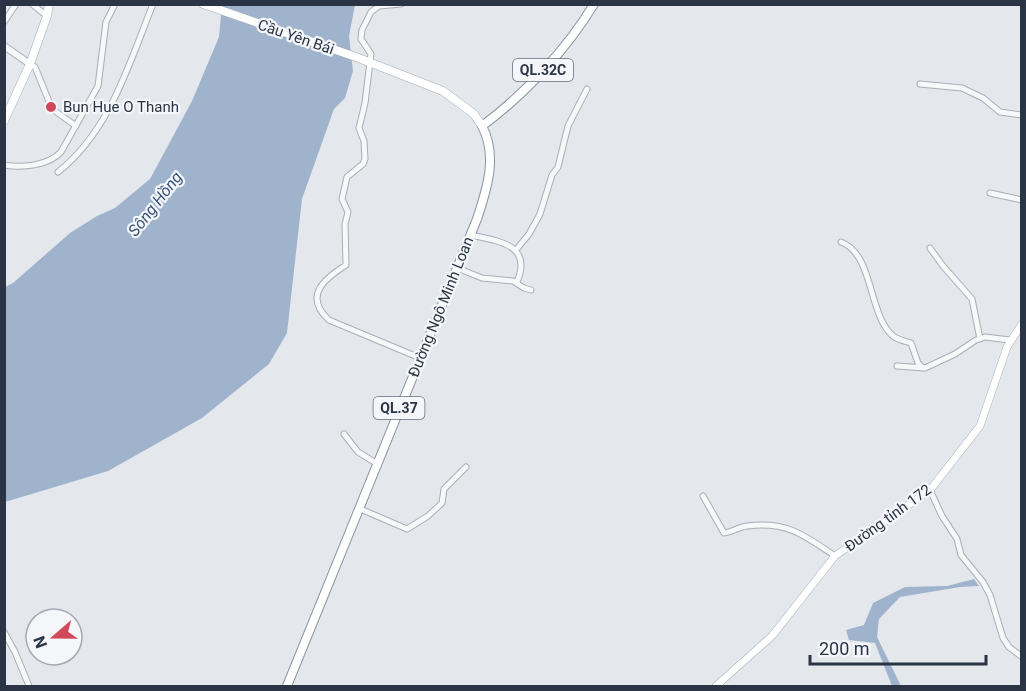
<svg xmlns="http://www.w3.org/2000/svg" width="1026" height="691" font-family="Roboto,sans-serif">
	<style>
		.water { fill: #9fb4cc }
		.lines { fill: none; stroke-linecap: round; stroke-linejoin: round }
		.minor-casing { stroke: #a9aeb7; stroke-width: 7 }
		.tertiary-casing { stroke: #a9aeb7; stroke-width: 8 }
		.secondary-casing { stroke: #a9aeb7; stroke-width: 8 }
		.primary-casing { stroke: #a3abb8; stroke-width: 9 }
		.trunk-casing { stroke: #8b94a3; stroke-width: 10 }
		.minor { stroke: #f7f8fa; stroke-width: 5 }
		.tertiary { stroke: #f7f8fa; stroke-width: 6 }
		.secondary { stroke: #fff; stroke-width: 7 }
		.primary { stroke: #fff; stroke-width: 8 }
		.trunk { stroke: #fff; stroke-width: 8 }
		.poi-dot { fill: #d1495b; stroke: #f4f6f9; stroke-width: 2 }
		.labels { text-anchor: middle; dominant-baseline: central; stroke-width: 4.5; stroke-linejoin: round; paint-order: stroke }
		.shield { fill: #f4f6f9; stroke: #676e7b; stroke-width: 1.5 }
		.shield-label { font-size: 14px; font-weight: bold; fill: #2b3445 }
		.street-label { font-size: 15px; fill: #2b3445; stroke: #f4f6f9 }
		.poi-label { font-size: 15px; fill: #2b3445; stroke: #f4f6f9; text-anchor: start }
		.water-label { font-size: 16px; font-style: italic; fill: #34527a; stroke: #f4f6f9 }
	</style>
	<rect width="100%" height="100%" fill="#e4e7ec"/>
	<path class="water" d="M 222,5 L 355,5 L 349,36 L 353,71 L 345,98 L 334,109 L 302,199 L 287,333 L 269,364 L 202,418 L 108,471 L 5,502 L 5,287 L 13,283 L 70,233 L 97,216 L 115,208 L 150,179 L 192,101 L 219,37 Z
		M 974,579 L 979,586 L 960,587 L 900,597 L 879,619 L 877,637 L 901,686 L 892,686 L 875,643 L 849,640 L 846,630 L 864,625 L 873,603 L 905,587 L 947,586 Z"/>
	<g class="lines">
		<g class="minor-casing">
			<path id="minor" d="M 32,4 L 47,16
				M 401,4 L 379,6 L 371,12 L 362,30 L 361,39 L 371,54 L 365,103 L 359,128 L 364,141 L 365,159 L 363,164 L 347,177 L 342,199 L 348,212 L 345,224 L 346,265 C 324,279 303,296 329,320 L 420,358
				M 4,22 L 16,4
				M 30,64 L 35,67 L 50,104 L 55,111 L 76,126
				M 920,84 L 962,88 L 983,98 L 1000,112 L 1022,115
				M 4,165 C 22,168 48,166 61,152 L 98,86 L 106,22 L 115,4
				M 58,172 C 110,131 129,64 153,4
				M 990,193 L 1022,200
				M 470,235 C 498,241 533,244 517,282
				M 841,242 C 874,254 868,315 893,336 C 898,340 905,341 911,343 L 918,363 L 923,368
				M 930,248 L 943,266 L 972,299 L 980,339
				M 516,250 L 529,234 L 540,214 L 552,175 L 558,167 L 568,126 L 587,89
				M 457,268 L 482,278 L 513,281 L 524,288 L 531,290
				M 897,366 L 925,368 L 955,354 L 976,340 L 985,337 L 1010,340
				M 344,434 L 358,452 L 376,463
				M 930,490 L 942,516 L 957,539 L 961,555 L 983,582 L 990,595 L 1003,638 L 1009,647 L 1022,657
				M 703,496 L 724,533 C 732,532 739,527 747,526 C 787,521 804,535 835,556
				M 358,508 L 407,529 L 428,516 L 442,503 L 444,489 L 466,467
				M 4,632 L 15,652 L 29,686"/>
		</g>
		<g class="tertiary-casing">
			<path id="tertiary" d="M 4,46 L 30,64"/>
		</g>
		<g class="secondary-casing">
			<path id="secondary" d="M 716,686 L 772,636 L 835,556 L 930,490 L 980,426 L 1007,347 L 1022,324"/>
		</g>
		<g class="primary-casing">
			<path id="primary" d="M 203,4 L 356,57 L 443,91 L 474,114 L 482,126
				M 4,121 L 30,64 L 47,16 L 49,4"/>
		</g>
		<g class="trunk-casing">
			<path id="trunk" d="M 287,686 L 477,219 C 487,189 498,156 482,126 C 524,95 567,49 594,4"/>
		</g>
		<use href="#minor" class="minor"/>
		<use href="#tertiary" class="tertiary"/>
		<use href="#secondary" class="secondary"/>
		<use href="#primary" class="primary"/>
		<use href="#trunk" class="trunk"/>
	</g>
	<circle class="poi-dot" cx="51" cy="107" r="6"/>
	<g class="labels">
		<g class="shield">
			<rect x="513" y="59" width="60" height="22" rx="4.5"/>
			<rect x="373.5" y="397" width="51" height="22" rx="4.5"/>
		</g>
		<g class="shield-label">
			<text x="543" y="70">QL.32C</text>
			<text x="399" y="408">QL.37</text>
		</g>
		<g class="street-label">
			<text transform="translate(296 37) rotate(19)">Cầu Yên Bái</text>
			<text transform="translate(441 307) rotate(-68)">Đường Ngô Minh Loan</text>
			<text transform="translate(888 518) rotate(-36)">Đường tỉnh 172</text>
		</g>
		<g class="poi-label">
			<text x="63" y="107">Bun Hue O Thanh</text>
		</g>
		<g class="water-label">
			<text transform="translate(155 204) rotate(-52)">Sông Hồng</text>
		</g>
	</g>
	<rect width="1026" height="691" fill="none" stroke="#2b3445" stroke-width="12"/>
	<g transform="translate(54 637) rotate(250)"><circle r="28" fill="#f4f6f9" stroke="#a4a8b1" stroke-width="1.5"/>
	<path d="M0-4.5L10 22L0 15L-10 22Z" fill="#d1495b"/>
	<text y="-9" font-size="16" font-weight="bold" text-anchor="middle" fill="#2b3445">N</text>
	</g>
	<path d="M810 655v9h176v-9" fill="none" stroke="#2b3445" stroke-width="3"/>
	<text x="819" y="655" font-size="18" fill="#2b3445" stroke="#f4f6f9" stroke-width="4.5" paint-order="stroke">200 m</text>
</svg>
